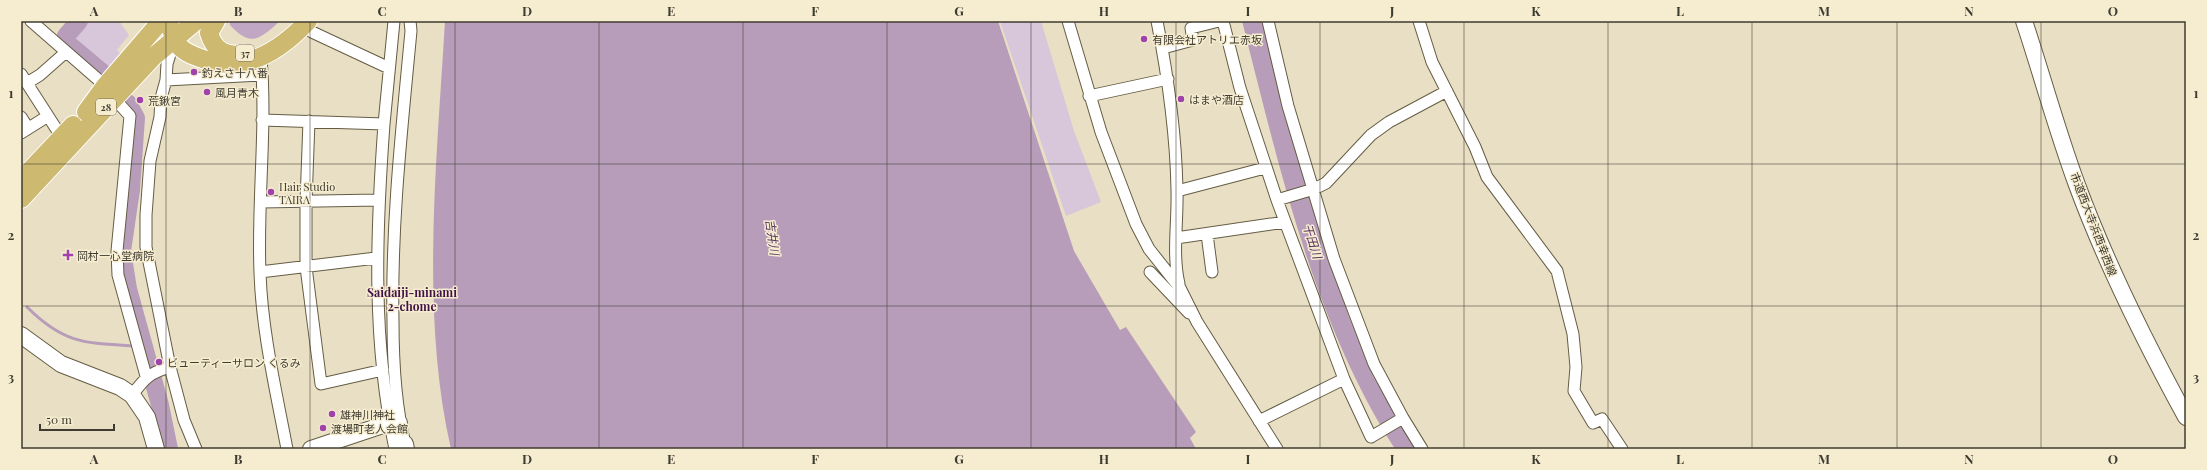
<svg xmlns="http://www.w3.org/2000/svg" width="2207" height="470" font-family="'Playfair Display','Noto Sans JP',serif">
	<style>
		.green { fill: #d8c6da }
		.forest { fill: #c1a7c4 }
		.water { fill: #b79dba }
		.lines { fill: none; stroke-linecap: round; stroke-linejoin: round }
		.stream { stroke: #b79dba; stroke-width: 3 }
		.river { stroke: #b79dba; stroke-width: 18 }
		.street-casing { stroke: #645c44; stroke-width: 13 }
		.secondary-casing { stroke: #645c44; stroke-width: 18 }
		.primary-casing { stroke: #fff; stroke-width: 20 }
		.street { stroke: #fff; stroke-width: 11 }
		.secondary { stroke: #fff; stroke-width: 16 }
		.primary { stroke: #cdb970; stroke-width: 18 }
		.grid { fill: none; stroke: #3f3b30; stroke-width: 1; stroke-opacity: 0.55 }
		.poi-dot { fill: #9f42ab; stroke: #f6edd1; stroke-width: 1.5 }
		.labels { text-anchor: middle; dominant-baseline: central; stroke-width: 3; stroke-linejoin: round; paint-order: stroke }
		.shield { fill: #f6edd1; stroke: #767060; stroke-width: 1 }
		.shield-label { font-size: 10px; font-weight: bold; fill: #3f3b30 }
		.poi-label { font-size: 11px; fill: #3f3b30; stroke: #f6edd1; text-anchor: start }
		.street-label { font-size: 11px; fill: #3f3b30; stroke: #f6edd1 }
		.water-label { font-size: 12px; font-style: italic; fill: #5b3760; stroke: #f6edd1 }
		.neighbourhood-label { font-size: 12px; font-weight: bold; fill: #401346; stroke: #f6edd1 }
		.neatline { fill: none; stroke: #3f3b30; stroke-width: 1.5 }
		.grid-label { font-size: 13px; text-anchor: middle; font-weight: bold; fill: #3f3b30 }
	</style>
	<rect width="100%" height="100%" fill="#e9dfc4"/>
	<path class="green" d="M 86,21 L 119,21 L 129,35 L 117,50 L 121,54 L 106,71 L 71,42 Z
		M 1000,21 L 1041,21 L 1074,131 L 1101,202 L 1066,216 Z"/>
	<path class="forest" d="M 230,21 L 280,21 C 260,39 251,48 230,25 Z"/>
	<path class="water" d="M 445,21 L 998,21 L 1074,251 L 1120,330 L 1126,327 L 1196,432 L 1190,438 L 1196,449 L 451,449 C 420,314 437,159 445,21 Z
		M 1242,21 L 1263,21 L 1306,185 L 1348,314 L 1373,376 L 1416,449 L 1395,449 C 1313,321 1279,166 1242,21 Z"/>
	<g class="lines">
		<path class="stream" d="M 27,307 C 64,344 85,343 134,346"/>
		<path class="river" d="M 79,21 L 66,36 L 67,43 L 104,74
			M 128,103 L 136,118 L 131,190 L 122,251 L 128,289 L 160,405 L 169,449"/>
		<g class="street-casing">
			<path id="street" d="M 31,21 L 109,89
				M 1068,21 L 1101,132 L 1136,224 L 1149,249 L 1180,288 L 1197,322 L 1277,449
				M 1157,21 C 1168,77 1176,133 1177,190 C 1178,222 1172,253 1179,284
				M 1223,21 L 1240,88 L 1277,200 L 1344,379 L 1371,437 L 1403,418 L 1422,449
				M 1268,21 L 1288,106 L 1334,259 L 1374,364 L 1403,418
				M 1419,21 L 1432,62 L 1475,147 L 1487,177 L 1557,271 L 1573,334 L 1576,367 L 1574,391 L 1593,423 L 1602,419 L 1622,449
				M 304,25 L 312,32 L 389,68
				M 174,41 L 167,64 L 166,80 L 161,98 L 160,117 L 150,161 L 146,215 L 146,247 L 170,367 L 184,420 L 196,449
				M 1163,48 L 1193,40 L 1191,28 L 1219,21
				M 261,58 C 267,129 257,201 260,273 C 262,332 276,391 287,449
				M 21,74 L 57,130 L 64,134
				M 166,80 L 262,75
				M 27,83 L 40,75 L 66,52
				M 1089,96 L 1168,79
				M 114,98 L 130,116 L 117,251 L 118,275 L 146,376
				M 21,117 L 28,128
				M 262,120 L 384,124 L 394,21
				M 309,121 L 306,202 L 306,267 L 321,384 L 383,370
				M 384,124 C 376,234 372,341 395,449
				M 21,133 L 48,116
				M 1177,191 L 1265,168
				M 1277,200 L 1314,189 L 1326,183 L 1371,135 L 1389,122 L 1447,91
				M 261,202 L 378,200
				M 1207,234 L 1212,272
				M 1176,238 L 1285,222
				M 260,272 L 376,258
				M 1150,272 L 1189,313
				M 132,395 C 145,378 149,373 170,367
				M 1259,421 L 1344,379
				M 405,444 C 395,404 393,362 393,321 C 391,224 402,127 411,31 L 410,21"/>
		</g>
		<g class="secondary-casing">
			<path id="secondary" d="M 2024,21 C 2042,75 2057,131 2077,185 C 2107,266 2145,342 2186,417
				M 21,335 L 61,364 L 120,387 L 132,395 L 147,417 L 156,449
				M 405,444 L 406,449
				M 311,449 L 389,423 L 399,423"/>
		</g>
		<g class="primary-casing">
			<path id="primary" d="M 168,21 C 171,29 174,40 179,46 C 185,53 194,56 203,59 C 244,74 280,51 308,21
				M 216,21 L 209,33 C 214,50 225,57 243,54
				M 86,112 L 105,86 L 161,21
				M 21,180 L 73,125
				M 21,199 L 153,57 L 196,21"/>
		</g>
		<use href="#street" class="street"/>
		<use href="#secondary" class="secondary"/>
		<use href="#primary" class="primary"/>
	</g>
	<path class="grid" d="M 166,21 L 166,449M 310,21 L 310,449M 455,21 L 455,449M 599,21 L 599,449M 743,21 L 743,449M 887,21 L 887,449M 1031,21 L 1031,449M 1176,21 L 1176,449M 1320,21 L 1320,449M 1464,21 L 1464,449M 1608,21 L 1608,449M 1752,21 L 1752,449M 1897,21 L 1897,449M 2041,21 L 2041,449M 21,164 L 2186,164M 21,306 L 2186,306"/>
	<g class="poi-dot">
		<circle cx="1144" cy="39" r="4"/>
		<circle cx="194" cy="72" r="4"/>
		<circle cx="207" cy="92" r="4"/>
		<circle cx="1181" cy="99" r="4"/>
		<circle cx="140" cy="100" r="4"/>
		<circle cx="271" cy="192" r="4"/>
		<path d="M66 249h4v4h4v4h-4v4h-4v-4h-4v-4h4z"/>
		<circle cx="159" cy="362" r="4"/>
		<circle cx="332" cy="414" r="4"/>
		<circle cx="323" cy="428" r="4"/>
	</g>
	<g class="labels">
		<g class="shield">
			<rect x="236" y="45" width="18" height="16" rx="3"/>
			<rect x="96" y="99" width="20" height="16" rx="3"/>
		</g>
		<g class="shield-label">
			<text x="245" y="53">37</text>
			<text x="106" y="107">28</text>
		</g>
		<g class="poi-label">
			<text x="1152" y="39">有限会社アトリエ赤坂</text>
			<text x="202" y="72">釣えさ十八番</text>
			<text x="215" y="92">風月青木</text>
			<text x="1189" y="99">はまや酒店</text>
			<text x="148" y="100">荒鍬宮</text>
			<text x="279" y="186">Hair Studio<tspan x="279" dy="13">TAIRA</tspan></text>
			<text x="77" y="255">岡村一心堂病院</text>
			<text x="167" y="362">ビューティーサロン くるみ</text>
			<text x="340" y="414">雄神川神社</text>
			<text x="331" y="428">渡場町老人会館</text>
		</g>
		<g class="street-label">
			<text transform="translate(2094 224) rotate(69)">市道西大寺浜西幸西線</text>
		</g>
		<g class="water-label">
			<text transform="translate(773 237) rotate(82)">吉井川</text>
			<text transform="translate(1313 241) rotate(72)">干田川</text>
		</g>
		<g class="neighbourhood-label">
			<text x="412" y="292">Saidaiji-minami<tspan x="412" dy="14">2-chome</tspan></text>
		</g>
	</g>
	<rect width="2207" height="470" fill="none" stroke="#f6edd1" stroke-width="44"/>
	<path d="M40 424v6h74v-6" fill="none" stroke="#3f3b30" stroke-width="2"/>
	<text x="46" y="424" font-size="12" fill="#3f3b30" stroke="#f6edd1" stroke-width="3" paint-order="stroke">50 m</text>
	<rect x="22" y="22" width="2163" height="426" class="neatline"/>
	<g class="grid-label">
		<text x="94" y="16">A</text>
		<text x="238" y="16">B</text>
		<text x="382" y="16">C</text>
		<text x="527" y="16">D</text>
		<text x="671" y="16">E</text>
		<text x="815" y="16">F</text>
		<text x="959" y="16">G</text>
		<text x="1104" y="16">H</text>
		<text x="1248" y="16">I</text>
		<text x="1392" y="16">J</text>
		<text x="1536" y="16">K</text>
		<text x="1680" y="16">L</text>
		<text x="1824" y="16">M</text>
		<text x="1969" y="16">N</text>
		<text x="2113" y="16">O</text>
		<text x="11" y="98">1</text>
		<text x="2196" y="98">1</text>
		<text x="11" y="240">2</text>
		<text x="2196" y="240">2</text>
		<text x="11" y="382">3</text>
		<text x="2196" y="382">3</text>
		<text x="94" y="464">A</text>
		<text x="238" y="464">B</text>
		<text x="382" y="464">C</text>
		<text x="527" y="464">D</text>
		<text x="671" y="464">E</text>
		<text x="815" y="464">F</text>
		<text x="959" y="464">G</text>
		<text x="1104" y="464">H</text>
		<text x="1248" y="464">I</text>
		<text x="1392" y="464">J</text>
		<text x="1536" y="464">K</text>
		<text x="1680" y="464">L</text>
		<text x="1824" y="464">M</text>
		<text x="1969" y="464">N</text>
		<text x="2113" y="464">O</text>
	</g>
</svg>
